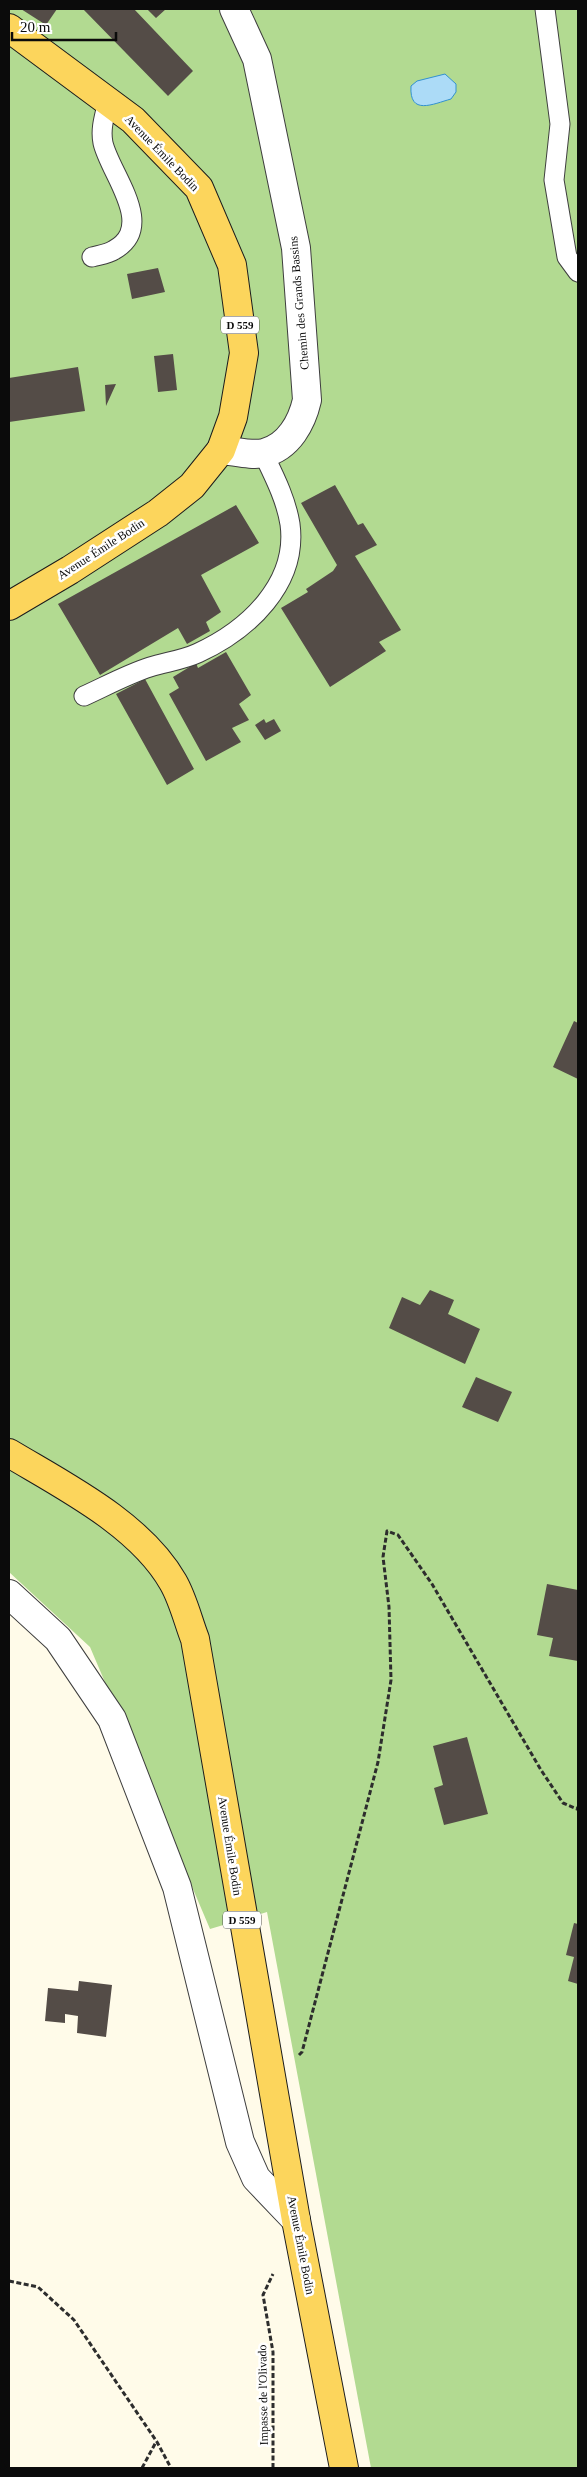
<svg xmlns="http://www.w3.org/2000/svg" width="587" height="2477" font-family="'Times New Roman',serif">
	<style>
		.forest { fill: #b2da91 }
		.water { fill: #acdbf7; stroke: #3291d0 }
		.building { fill: #544c47 }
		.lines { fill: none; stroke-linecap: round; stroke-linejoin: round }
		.service-casing { stroke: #3e3e3e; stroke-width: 21 }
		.minor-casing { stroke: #3e3e3e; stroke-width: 30 }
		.primary-casing { stroke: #1c1c1c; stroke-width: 30 }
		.path { stroke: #2d2d2d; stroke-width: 3; stroke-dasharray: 5 2.5; stroke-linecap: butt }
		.service { stroke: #fff; stroke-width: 19 }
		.minor { stroke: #fff; stroke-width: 28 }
		.primary { stroke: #fcd55c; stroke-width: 28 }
		.labels { text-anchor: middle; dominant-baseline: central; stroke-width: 5; stroke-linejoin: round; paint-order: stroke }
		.shield { fill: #fff; stroke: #545454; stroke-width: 1 }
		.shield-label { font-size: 11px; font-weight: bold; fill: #0b0b0b }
		.street-label { font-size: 12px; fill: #0b0b0b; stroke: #fff }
	</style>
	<rect width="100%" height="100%" fill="#fffbe9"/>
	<path class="forest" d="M 9,9 L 578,9 L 578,2468 L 371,2468 L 267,1912 L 210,1929 L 90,1647 L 9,1572 Z"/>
	<path class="water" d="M 445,74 L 456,84 L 456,92 L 451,99 C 433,104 409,116 411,86 L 417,81 Z"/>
	<path class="building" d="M 21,9 L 57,9 L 46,25 Z
		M 83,9 L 134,9 L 193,71 L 168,96 Z
		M 147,9 L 166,9 L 156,18 Z
		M 158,268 L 165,292 L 132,299 L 127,274 Z
		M 173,354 L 177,390 L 158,392 L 154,356 Z
		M 78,367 L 85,411 L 9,422 L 9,378 Z
		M 116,384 L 106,406 L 105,385 Z
		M 335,485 L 358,525 L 363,523 L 377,545 L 355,556 L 401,630 L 379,642 L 386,651 L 330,687 L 281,608 L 308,592 L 306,589 L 333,571 L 337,565 L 301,503 Z
		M 236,505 L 259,543 L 201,575 L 221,612 L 206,622 L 210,631 L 187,644 L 178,628 L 100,675 L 58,604 Z
		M 226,652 L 251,695 L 239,704 L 249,720 L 232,728 L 241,742 L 206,761 L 169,694 L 179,688 L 173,677 L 196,663 L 198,668 Z
		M 145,679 L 194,769 L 167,785 L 116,694 Z
		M 264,719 L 266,723 L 274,719 L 281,731 L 265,740 L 255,725 Z
		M 574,1021 L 578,1023 L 578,1079 L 553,1067 Z
		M 430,1290 L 454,1300 L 448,1314 L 480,1329 L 465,1364 L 389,1328 L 402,1297 L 420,1305 Z
		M 476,1377 L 512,1392 L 498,1422 L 462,1407 Z
		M 547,1584 L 578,1590 L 578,1661 L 549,1656 L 553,1638 L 537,1635 Z
		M 467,1737 L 488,1814 L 444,1825 L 434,1788 L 443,1785 L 433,1746 Z
		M 574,1923 L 578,1924 L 578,1984 L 568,1981 L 574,1957 L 566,1955 Z
		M 79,1981 L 112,1985 L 106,2037 L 77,2033 L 78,2016 L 65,2014 L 65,2023 L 45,2021 L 48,1988 L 78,1991 Z"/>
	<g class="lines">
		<g class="service-casing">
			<path id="service" d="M 545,9 L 560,124 L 554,180 L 567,257 L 578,272
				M 92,257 C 99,255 108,254 114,250 C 157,226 110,174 103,143 C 100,128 105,115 108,101
				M 84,696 C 106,686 128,674 150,667 C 166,662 183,660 198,653 C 248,630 298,584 290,524 C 286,499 274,476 263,453"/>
		</g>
		<g class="minor-casing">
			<path id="minor" d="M 221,450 C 234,451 252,456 264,453 C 289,447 302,422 307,400 L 296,248 L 257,59 L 234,9
				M 9,1594 L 58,1639 L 112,1719 L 177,1887 L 240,2142 L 256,2178 L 296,2220"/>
		</g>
		<g class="primary-casing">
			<path id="primary" d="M 9,28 L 133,120 L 199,188 L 232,265 L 244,353 L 233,417 L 221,450 L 192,486 L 158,513 L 70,570 L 9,606
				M 9,1453 C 64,1486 140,1524 173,1582 C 183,1599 188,1621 195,1639 L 296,2220 L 344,2468"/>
		</g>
		<path class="path" d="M 299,2055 L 302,2052 L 378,1762 L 391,1680 L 389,1607 L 383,1557 L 387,1531 L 398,1535 L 432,1584 L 541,1770 L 563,1803 L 577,1809 L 578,1807
			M 9,2281 L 38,2287 L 74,2320 L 157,2442 L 171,2468
			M 142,2468 L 156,2442
			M 273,2468 L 273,2352 L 263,2295 L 273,2274"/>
		<use href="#service" class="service"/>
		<use href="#minor" class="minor"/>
		<use href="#primary" class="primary"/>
	</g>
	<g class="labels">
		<g class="shield">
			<rect x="221" y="316.5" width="38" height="17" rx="4"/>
			<rect x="223" y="1911.5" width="38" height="17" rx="4"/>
		</g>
		<g class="shield-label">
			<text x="240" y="325">D 559</text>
			<text x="242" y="1920">D 559</text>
		</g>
		<g class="street-label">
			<text transform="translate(162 153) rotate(46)">Avenue Émile Bodin</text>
			<text transform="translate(299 303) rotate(-95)">Chemin des Grands Bassins</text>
			<text transform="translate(101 549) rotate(-33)">Avenue Émile Bodin</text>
			<text transform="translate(230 1846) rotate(81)">Avenue Émile Bodin</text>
			<text transform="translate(301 2245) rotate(79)">Avenue Émile Bodin</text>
			<text transform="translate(263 2395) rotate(-91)">Impasse de l'Olivado</text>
		</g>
	</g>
	<rect width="587" height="2477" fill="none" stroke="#0b0b0b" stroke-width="20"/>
	<path d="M12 32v8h104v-8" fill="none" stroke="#0b0b0b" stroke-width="2.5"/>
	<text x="20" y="32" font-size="15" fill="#0b0b0b" stroke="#ffffff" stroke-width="4" paint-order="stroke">20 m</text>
</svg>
